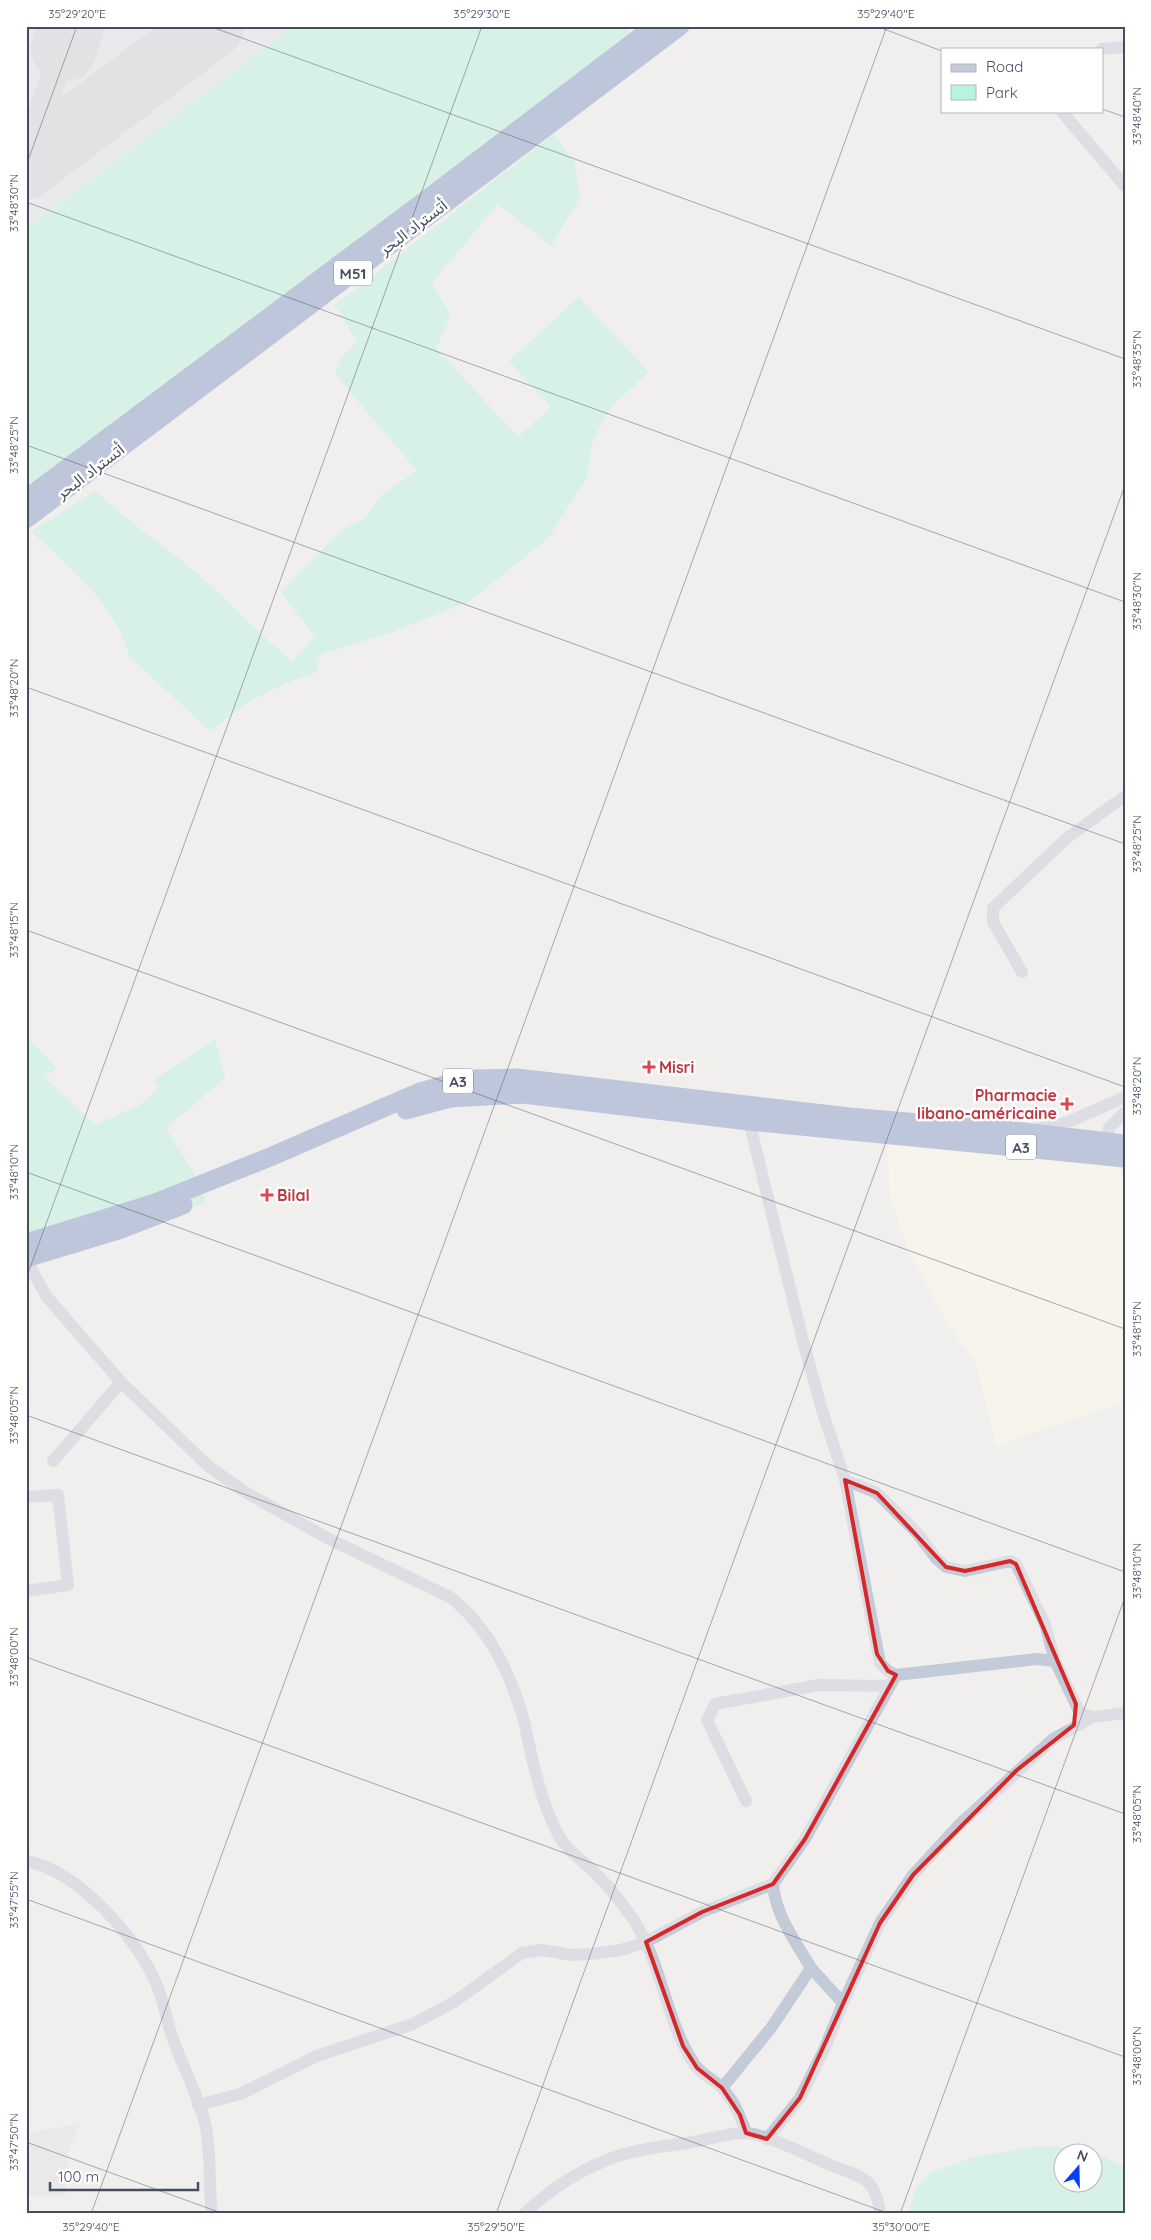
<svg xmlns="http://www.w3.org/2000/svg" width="1151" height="2240" font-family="Quicksand,'Noto Sans Arabic',sans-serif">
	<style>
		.commercial { fill: #fefbe6 }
		.education { fill: #e2e0e0 }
		.airport { fill: #e3e4ea }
		.green { fill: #b8f4db; fill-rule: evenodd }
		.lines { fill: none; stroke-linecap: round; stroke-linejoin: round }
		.taxiway { stroke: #d0d0d4; stroke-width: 26 }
		.runway { stroke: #d0d0d4; stroke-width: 66 }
		.minor { stroke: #c3cad8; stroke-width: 12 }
		.highway { stroke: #8194c3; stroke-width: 19 }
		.marked { fill: none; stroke: #d62828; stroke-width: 4; stroke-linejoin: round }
		.ticks { fill: none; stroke: #454d5e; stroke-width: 1; stroke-opacity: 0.45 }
		.health-dot { fill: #e0444e; stroke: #fff; stroke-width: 2 }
		.labels { text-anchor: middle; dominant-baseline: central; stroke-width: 5; stroke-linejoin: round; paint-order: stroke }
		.shield { fill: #fff; stroke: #7d828e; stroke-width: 1 }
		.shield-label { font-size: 15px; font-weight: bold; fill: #454d5e }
		.street-label { font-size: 16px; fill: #454d5e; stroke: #fff }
		.health-label { font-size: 16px; font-weight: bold; fill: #be3a42; stroke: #fff; text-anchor: start }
		.neatline { fill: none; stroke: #454d5e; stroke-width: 2 }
		.ticks-label { font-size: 12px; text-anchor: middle; fill: #454d5e }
	</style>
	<rect width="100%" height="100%" fill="#f1efee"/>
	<path class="commercial" d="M 888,1142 L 1047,1157 L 1120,1168 L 1125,1181 L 1125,1401 L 996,1446 L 977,1364 L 950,1327 L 909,1253 L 889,1192 Z"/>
	<path class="education" d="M 80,2123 L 68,2151 L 66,2195 L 26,2196 L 26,2134 Z"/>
	<path class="airport" d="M 26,26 L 596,26 L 26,488 Z"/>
	<path class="green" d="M 294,26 L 625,26 L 636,41 L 26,500 L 26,228 Z
		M 554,134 L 575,163 L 580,198 L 551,246 L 498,204 L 432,283 L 451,317 L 436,348 L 518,437 L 551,407 L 509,361 L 579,297 L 649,372 L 610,408 L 593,440 L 587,478 L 549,537 L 472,600 L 390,633 L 321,654 L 316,672 C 275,687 243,701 211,732 L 129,656 C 115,602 69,568 31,531 L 96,491 C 128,522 166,547 200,576 C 232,603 260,636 293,662 L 314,636 L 281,592 L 344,528 L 365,518 L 380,496 L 417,471 L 335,374 L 342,357 L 357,342 L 335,305 Z
		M 26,1036 L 57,1068 L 45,1077 L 95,1125 L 140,1105 L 158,1088 L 154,1080 L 215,1039 L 225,1078 L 166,1128 L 196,1177 L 206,1203 L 26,1257 Z
		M 1038,2146 L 1087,2149 L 1125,2167 L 1125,2214 L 908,2214 L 915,2190 L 929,2173 L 974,2157 ZM 1094,2152 L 1094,2182 L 1064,2182 L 1064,2152 Z"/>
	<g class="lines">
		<path class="taxiway" d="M 26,155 L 64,49"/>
		<path class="runway" d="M 64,49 L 71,26
			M 26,166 L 211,26"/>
		<path class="minor" d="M 1102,49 L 1125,47
			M 1061,111 L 1125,186
			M 1022,972 L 993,922 L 993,908 L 1067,838 L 1125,796
			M 749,1121 L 802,1337 L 822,1410 L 845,1480 L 880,1663 L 888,1671 L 896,1675 L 1037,1659 L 1055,1661
			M 1036,1129 L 1068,1122 L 1125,1097
			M 1107,1142 L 1109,1128 L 1125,1112
			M 26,1260 L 47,1297 L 121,1382 L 208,1466 L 245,1492 L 331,1540 L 450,1597 C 486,1625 508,1668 521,1711 C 525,1722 526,1733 529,1744 C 535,1774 544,1807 558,1834 C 567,1852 584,1861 597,1875 C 611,1888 622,1904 633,1919 C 663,1964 665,2021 695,2065 C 701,2074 713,2079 721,2087 C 734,2100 741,2117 746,2133
			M 53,1461 L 121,1382
			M 845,1480 L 877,1493 L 917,1533 L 936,1558 L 946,1567 L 965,1571 L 1010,1561 L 1016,1564 L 1045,1624 L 1055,1661 L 1078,1709 L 1083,1714 L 1093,1717
			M 26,1497 L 58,1495 L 68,1585 L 26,1591
			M 746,1801 L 707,1720 L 715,1704 L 819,1685 L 890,1686
			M 26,1861 C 79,1871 139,1939 158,1988 C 165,2005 167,2024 174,2042 C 184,2069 198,2096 205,2123 C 212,2153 208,2184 212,2214
			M 811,1968 L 843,2003
			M 722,2088 L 771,2028 L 811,1968 C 796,1942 775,1915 773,1884 L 805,1839 L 896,1675
			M 198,2105 L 240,2094 L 317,2056 L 413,2024 L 454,2002 L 522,1953 L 542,1950 L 572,1955 L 591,1954 L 621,1950 L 646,1942 L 702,1912 L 773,1884
			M 767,2139 L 800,2098 L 824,2050 L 843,2003 L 880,1923 L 913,1875 L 959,1825 L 1053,1739 L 1093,1717 L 1125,1713
			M 524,2214 C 550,2189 584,2167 618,2156 C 642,2148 668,2146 693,2142 C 709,2139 729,2133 746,2133 C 766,2134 807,2155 828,2164 C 859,2177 876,2175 880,2214"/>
		<path class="highway" d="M 26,499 L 434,194 L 655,26
			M 26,519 L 680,26
			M 406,1110 L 450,1098 L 523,1094 L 749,1121 L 1125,1158
			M 26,1243 L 155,1203 L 270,1157 L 420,1092 L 460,1081 L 477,1079 L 516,1078 L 543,1081 L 849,1117 L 1023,1132 L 1125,1144
			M 26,1258 L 119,1230 L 183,1205"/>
	</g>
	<path d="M0 0H1151V2240H0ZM 845,1480 L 877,1493 L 946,1567 L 965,1571 L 1010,1561 L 1016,1564 L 1076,1704 L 1074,1725 L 1017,1770 L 913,1875 L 880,1923 L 800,2098 L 767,2139 L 746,2133 L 740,2115 L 722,2088 L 697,2068 L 683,2046 L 646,1942 L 702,1912 L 773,1884 L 805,1839 L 896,1675 L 888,1671 L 877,1654 Z" fill="#f1efee" fill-opacity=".55" fill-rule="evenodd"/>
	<path class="marked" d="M 845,1480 L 877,1493 L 946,1567 L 965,1571 L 1010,1561 L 1016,1564 L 1076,1704 L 1074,1725 L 1017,1770 L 913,1875 L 880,1923 L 800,2098 L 767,2139 L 746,2133 L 740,2115 L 722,2088 L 697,2068 L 683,2046 L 646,1942 L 702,1912 L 773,1884 L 805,1839 L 896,1675 L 888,1671 L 877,1654 Z"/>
	<path class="ticks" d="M 209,26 L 1125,359M 876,26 L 942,51M 1102,109 L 1125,117M 26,166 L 77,26M 26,202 L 1125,602M 26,445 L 1125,844M 26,687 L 1125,1087M 26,930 L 1125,1329M 26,1172 L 1125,1572M 26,1279 L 482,26M 26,1415 L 1125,1814M 26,1657 L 1125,2057M 26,1899 L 890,2214M 26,2142 L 224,2214M 91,2214 L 887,26M 496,2214 L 1125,485M 900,2214 L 1125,1597"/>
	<g class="health-dot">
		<path d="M646.5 1059.5h5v5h5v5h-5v5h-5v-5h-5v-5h5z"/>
		<path d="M1064.5 1096.5h5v5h5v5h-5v5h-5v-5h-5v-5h5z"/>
		<path d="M264.5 1187.5h5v5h5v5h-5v5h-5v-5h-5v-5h5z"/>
	</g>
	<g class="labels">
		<g class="shield">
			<rect x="334" y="260.5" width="38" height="25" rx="4"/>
			<rect x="443" y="1068.5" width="30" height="25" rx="4"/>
			<rect x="1006" y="1134.5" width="30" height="25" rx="4"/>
		</g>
		<g class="shield-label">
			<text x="353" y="273">M51</text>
			<text x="458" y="1081">A3</text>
			<text x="1021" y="1147">A3</text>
		</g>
		<g class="street-label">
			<text transform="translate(413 227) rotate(-37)">أتستراد البحر</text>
			<text transform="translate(90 471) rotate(-37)">أتستراد البحر</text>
		</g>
		<g class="health-label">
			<text x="659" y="1067">Misri</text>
			<text x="1057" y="1095" text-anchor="end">Pharmacie<tspan x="1057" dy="18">libano-américaine</tspan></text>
			<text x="277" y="1195">Bilal</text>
		</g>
	</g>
	<rect width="1151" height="2240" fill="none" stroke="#ffffff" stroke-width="55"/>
	<rect x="941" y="48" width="162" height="65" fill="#ffffff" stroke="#b5b8bf"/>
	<rect x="951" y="64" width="25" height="8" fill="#c3cad8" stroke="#b5b8bf"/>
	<text x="986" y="72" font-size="15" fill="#454d5e">Road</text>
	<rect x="951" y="85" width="25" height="15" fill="#b8f4db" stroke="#b5b8bf"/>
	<text x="986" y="98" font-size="15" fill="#454d5e">Park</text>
	<g transform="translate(1078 2168) rotate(20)"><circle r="24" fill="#ffffff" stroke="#b5b8bf"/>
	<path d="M0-4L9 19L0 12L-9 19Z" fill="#0640f3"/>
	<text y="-8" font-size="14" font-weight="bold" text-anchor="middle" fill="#454d5e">N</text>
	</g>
	<path d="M50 2182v8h148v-8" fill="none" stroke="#454d5e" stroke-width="2.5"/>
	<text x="58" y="2182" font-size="15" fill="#454d5e" stroke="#ffffff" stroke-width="4" paint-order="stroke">100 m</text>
	<rect x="28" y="28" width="1096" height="2184" class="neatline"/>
	<g class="ticks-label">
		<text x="77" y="18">35°29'20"E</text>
		<text x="482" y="18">35°29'30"E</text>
		<text x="886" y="18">35°29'40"E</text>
		<text transform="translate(1137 116) rotate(-90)" y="4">33°48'40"N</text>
		<text transform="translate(14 203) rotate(-90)" y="4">33°48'30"N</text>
		<text transform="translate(1137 359) rotate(-90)" y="4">33°48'35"N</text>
		<text transform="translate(14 445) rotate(-90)" y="4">33°48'25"N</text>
		<text transform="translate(1137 601) rotate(-90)" y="4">33°48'30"N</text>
		<text transform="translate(14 688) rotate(-90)" y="4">33°48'20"N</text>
		<text transform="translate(1137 844) rotate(-90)" y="4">33°48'25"N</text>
		<text transform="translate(14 930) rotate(-90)" y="4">33°48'15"N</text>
		<text transform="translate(1137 1086) rotate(-90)" y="4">33°48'20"N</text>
		<text transform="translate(14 1172) rotate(-90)" y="4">33°48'10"N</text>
		<text transform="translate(1137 1329) rotate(-90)" y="4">33°48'15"N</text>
		<text transform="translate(14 1415) rotate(-90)" y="4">33°48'05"N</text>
		<text transform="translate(1137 1571) rotate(-90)" y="4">33°48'10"N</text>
		<text transform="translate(14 1657) rotate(-90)" y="4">33°48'00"N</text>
		<text transform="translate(1137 1814) rotate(-90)" y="4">33°48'05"N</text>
		<text transform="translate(14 1900) rotate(-90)" y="4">33°47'55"N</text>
		<text transform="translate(1137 2056) rotate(-90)" y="4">33°48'00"N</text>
		<text transform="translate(14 2142) rotate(-90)" y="4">33°47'50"N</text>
		<text x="91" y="2231">35°29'40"E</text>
		<text x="496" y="2231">35°29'50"E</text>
		<text x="901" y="2231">35°30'00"E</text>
	</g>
</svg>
